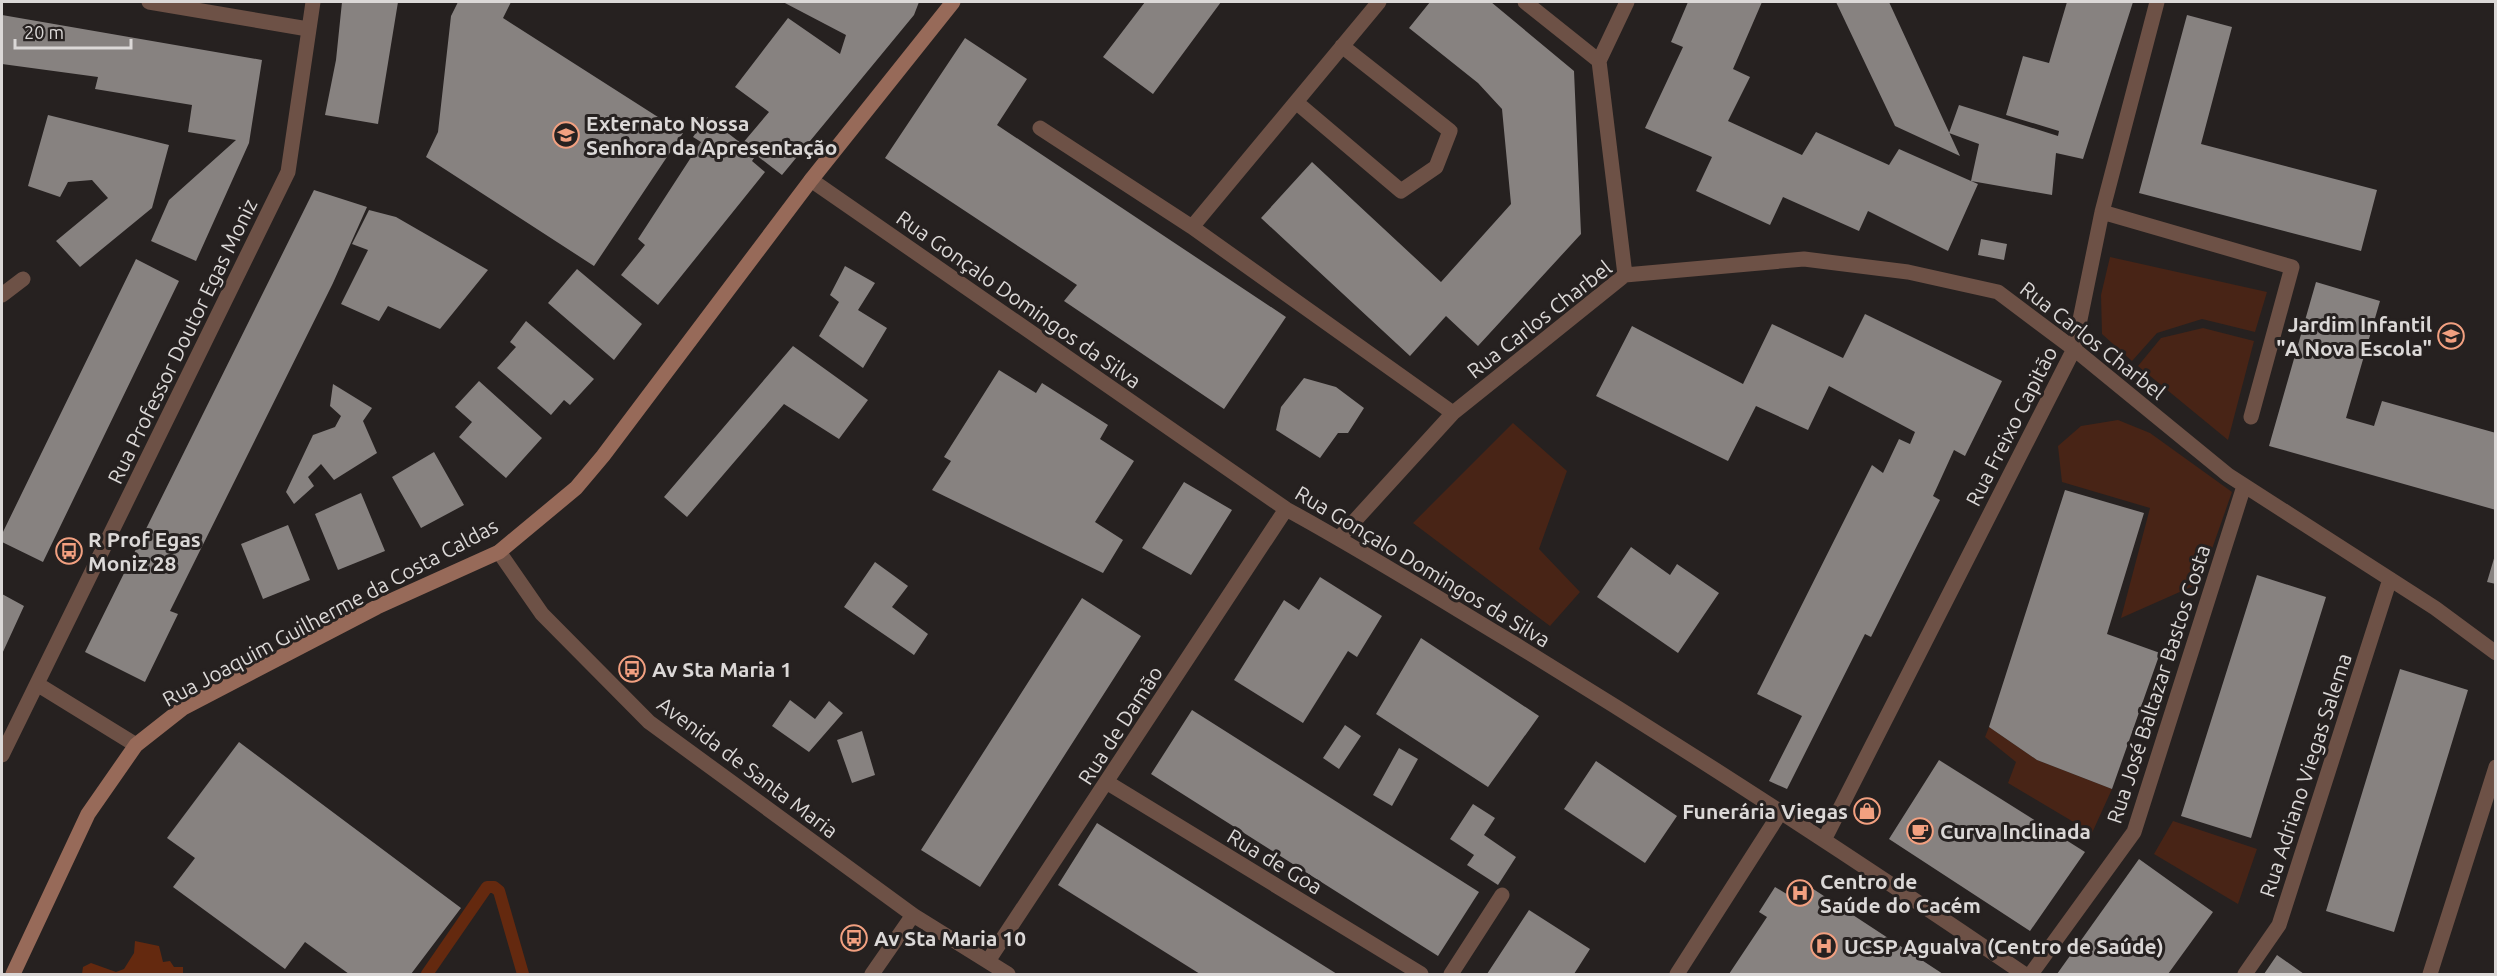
<svg xmlns="http://www.w3.org/2000/svg" width="2497" height="976" font-family="Ubuntu,sans-serif">
	<style>
		.green { fill: #482416 }
		.water { fill: #64290f }
		.lines { fill: none; stroke-linecap: round; stroke-linejoin: round }
		.stream { stroke: #64290f; stroke-width: 12 }
		.building { fill: #878280 }
		.street { stroke: #6d5146; stroke-width: 15 }
		.secondary { stroke: #976a59; stroke-width: 15 }
		.labels { text-anchor: middle; dominant-baseline: central; stroke-width: 6; stroke-linejoin: round; paint-order: stroke }
		.poi-label { font-size: 21px; font-weight: bold; fill: #dbd8d7; stroke: #262120; text-anchor: start }
		.street-label { font-size: 21px; fill: #dbd8d7; stroke: #262120 }
	</style>
	<rect width="100%" height="100%" fill="#262120"/>
	<path class="green" d="M 2110,257 L 2267,292 L 2255,332 L 2202,319 L 2157,333 L 2132,361 L 2102,334 L 2101,295 Z
		M 2203,328 L 2254,341 L 2228,440 L 2138,366 L 2161,338 Z
		M 2118,420 L 2150,433 L 2232,492 L 2200,583 L 2121,618 L 2150,508 L 2062,482 L 2058,446 L 2081,426 Z
		M 1513,423 L 1567,471 L 1539,549 L 1580,592 L 1550,626 L 1413,523 Z
		M 1989,727 L 2037,760 L 2112,789 L 2092,833 L 2008,783 L 2016,762 L 1985,737 Z
		M 2173,821 L 2257,849 L 2238,904 L 2154,854 Z"/>
	<path class="water" d="M 135,941 L 159,946 L 163,962 L 170,961 L 174,967 L 183,967 L 183,974 L 82,974 L 83,967 L 91,963 L 116,972 L 124,969 L 134,953 Z"/>
	<g class="lines">
		<path class="stream" d="M 427,974 L 487,887 L 494,887 L 499,891 L 523,974"/>
	</g>
	<path class="building" d="M 342,2 L 398,2 L 378,124 L 325,115 L 336,60 Z
		M 458,2 L 511,2 L 503,18 L 683,133 L 594,266 L 426,157 L 438,132 L 451,16 Z
		M 783,2 L 919,2 L 914,15 L 782,175 L 756,155 L 752,161 L 765,172 L 658,305 L 621,275 L 645,245 L 638,239 L 701,142 L 693,137 L 707,117 L 742,144 L 769,112 L 735,87 L 788,18 L 840,54 L 846,35 Z
		M 1145,2 L 1221,2 L 1153,94 L 1103,57 Z
		M 1430,2 L 1491,2 L 1574,71 L 1581,234 L 1478,346 L 1446,316 L 1410,356 L 1261,218 L 1312,162 L 1441,282 L 1511,204 L 1502,109 L 1478,83 L 1409,28 Z
		M 1688,2 L 1762,2 L 1733,69 L 1750,77 L 1728,121 L 1802,155 L 1816,132 L 1889,165 L 1899,149 L 1971,181 L 1979,144 L 1949,133 L 1959,105 L 2058,136 L 2059,131 L 2006,115 L 2023,56 L 2049,63 L 2067,2 L 2133,2 L 2083,159 L 2056,153 L 2052,195 L 1971,181 L 1978,184 L 1948,251 L 1868,211 L 1859,231 L 1783,197 L 1770,225 L 1696,191 L 1712,157 L 1645,128 L 1683,47 L 1671,42 Z
		M 1836,2 L 1889,2 L 1960,156 L 1895,126 Z
		M 2,15 L 262,60 L 249,143 L 196,261 L 151,241 L 169,200 L 236,140 L 188,132 L 192,105 L 95,89 L 98,77 L 2,64 Z
		M 2187,15 L 2232,27 L 2201,144 L 2377,190 L 2361,251 L 2139,193 Z
		M 965,38 L 1027,79 L 997,125 L 1286,317 L 1224,409 L 1064,301 L 1077,285 L 885,158 Z
		M 48,115 L 169,145 L 152,208 L 80,267 L 56,241 L 108,198 L 92,180 L 68,182 L 60,197 L 28,186 Z
		M 314,190 L 367,207 L 333,283 L 170,611 L 178,614 L 145,682 L 85,652 Z
		M 369,210 L 396,217 L 488,270 L 440,329 L 388,306 L 379,321 L 341,304 L 368,250 L 352,244 Z
		M 1981,239 L 2007,244 L 2004,260 L 1978,255 Z
		M 136,259 L 179,281 L 43,562 L 2,542 L 2,534 Z
		M 845,266 L 875,283 L 858,310 L 887,328 L 863,368 L 819,336 L 839,302 L 830,295 Z
		M 577,269 L 642,324 L 614,360 L 548,303 Z
		M 2316,282 L 2380,301 L 2346,418 L 2374,426 L 2382,401 L 2496,433 L 2496,510 L 2269,446 Z
		M 1865,314 L 2002,381 L 1965,456 L 1954,450 L 1933,496 L 1940,500 L 1871,637 L 1865,634 L 1787,789 L 1769,781 L 1802,716 L 1757,694 L 1872,465 L 1883,473 L 1899,439 L 1910,444 L 1915,432 L 1829,386 L 1808,430 L 1756,406 L 1728,461 L 1596,396 L 1632,326 L 1743,384 L 1772,324 L 1843,358 Z
		M 526,321 L 594,379 L 570,405 L 564,400 L 551,415 L 497,368 L 516,347 L 510,342 Z
		M 793,346 L 868,400 L 839,439 L 784,404 L 687,517 L 664,497 Z
		M 999,370 L 1036,393 L 1042,383 L 1108,425 L 1100,439 L 1134,461 L 1095,522 L 1123,540 L 1103,573 L 932,490 L 951,461 L 944,457 Z
		M 1304,378 L 1336,387 L 1364,408 L 1348,433 L 1338,433 L 1320,458 L 1276,430 L 1281,407 Z
		M 479,381 L 542,438 L 506,478 L 459,437 L 472,422 L 455,407 Z
		M 333,384 L 372,408 L 363,421 L 377,453 L 334,480 L 321,464 L 308,477 L 314,486 L 294,504 L 286,492 L 313,435 L 335,427 L 341,416 L 330,406 Z
		M 434,452 L 464,505 L 421,528 L 392,477 Z
		M 1184,482 L 1232,510 L 1191,575 L 1142,548 Z
		M 2065,490 L 2144,513 L 2107,634 L 2160,653 L 2112,789 L 2037,760 L 1989,727 Z
		M 361,493 L 385,551 L 338,570 L 315,514 Z
		M 288,525 L 310,580 L 263,599 L 241,544 Z
		M 1631,547 L 1670,575 L 1677,564 L 1719,593 L 1678,653 L 1597,597 Z
		M 2495,555 L 2496,555 L 2496,584 L 2487,582 Z
		M 875,562 L 908,586 L 892,607 L 928,634 L 914,655 L 844,607 Z
		M 2257,575 L 2326,597 L 2251,838 L 2181,816 Z
		M 1320,577 L 1382,616 L 1357,657 L 1348,651 L 1303,723 L 1234,680 L 1284,600 L 1299,610 Z
		M 2,594 L 24,606 L 2,654 Z
		M 1082,598 L 1141,636 L 980,887 L 921,850 Z
		M 1421,638 L 1539,716 L 1488,787 L 1376,714 Z
		M 2400,669 L 2468,690 L 2394,932 L 2326,911 Z
		M 790,700 L 815,719 L 829,701 L 843,713 L 809,752 L 772,726 Z
		M 1192,710 L 1479,892 L 1438,956 L 1151,774 Z
		M 1345,725 L 1361,736 L 1339,769 L 1323,758 Z
		M 862,731 L 875,775 L 852,783 L 837,740 Z
		M 239,742 L 461,908 L 411,974 L 349,974 L 305,942 L 285,969 L 173,887 L 195,858 L 167,838 Z
		M 1399,748 L 1418,759 L 1392,806 L 1373,795 Z
		M 1939,760 L 2085,852 L 2030,931 L 1889,839 Z
		M 1596,761 L 1677,816 L 1645,863 L 1564,809 Z
		M 1473,804 L 1495,818 L 1484,835 L 1516,857 L 1498,885 L 1467,865 L 1474,855 L 1450,839 Z
		M 1097,823 L 1243,915 L 1337,974 L 1200,974 L 1058,885 Z
		M 2139,859 L 2213,912 L 2168,974 L 2057,974 Z
		M 1801,881 L 1943,974 L 1729,974 L 1767,917 L 1759,912 L 1775,887 L 1790,896 Z
		M 1529,910 L 1590,949 L 1574,974 L 1487,974 Z
		M 2277,955 L 2304,974 L 2264,974 Z"/>
	<g class="lines">
		<path class="street" d="M 149,2 L 308,29
			M 1525,2 L 1599,61
			M 1296,102 L 1401,191 L 1436,167 L 1450,131 L 1342,46
			M 1040,128 L 1192,227 L 1379,2
			M 811,180 L 1286,509 C 1363,551 1438,598 1513,643 C 1686,749 1857,860 2024,974
			M 2102,212 L 2292,267 L 2251,417
			M 1192,227 L 1453,413
			M 1625,275 L 1599,61 L 1627,2
			M 2,295 L 23,279
			M 1339,538 L 1453,413 L 1625,275 L 1804,259 L 1908,272 L 1998,292 L 2074,349 L 2228,475 L 2435,608 L 2496,653
			M 499,552 L 542,614 L 649,722 L 913,915 L 1008,974
			M 37,684 L 136,745
			M 2,755 L 288,172 L 313,2
			M 1108,783 L 1421,974
			M 1824,840 L 2074,349 L 2102,212 L 2157,2
			M 988,961 L 1286,509
			M 872,974 L 913,915
			M 1451,974 L 1502,895
			M 1677,974 L 1780,813
			M 2031,974 L 2134,832 L 2244,486
			M 2245,974 L 2279,925 L 2390,579
			M 2430,974 L 2496,767"/>
		<path class="secondary" d="M 13,974 L 88,814 L 136,745 L 183,708 L 377,607 L 499,552 L 576,488 L 603,456 L 811,180 L 953,2"/>
	</g>
	<defs>
		<g id="school-ring" transform="scale(1.35)"><circle r="9.5" fill="#262120" stroke="#f2a080" stroke-width="1.5"/><path d="M0-5L7-2L0 1L-7-2ZM-4 1L0 2.5L4 1V4Q0 6-4 4Z" fill="#f2a080"/></g>
		<g id="bus-ring" transform="scale(1.35)"><circle r="9.5" fill="#262120" stroke="#f2a080" stroke-width="1.5"/><path d="M-5-6H5V4H4V6H2V4H-2V6H-4V4H-5ZM-3.5-4V0h7V-4ZM-3.5 1.2v1.5H-2V1.2ZM2 1.2v1.5H3.5V1.2Z" fill="#f2a080"/></g>
		<g id="shop-ring" transform="scale(1.35)"><circle r="9.5" fill="#262120" stroke="#f2a080" stroke-width="1.5"/><path d="M-5-2.5h2.3a2.7 3.5 0 0 1 5.4 0H5L5.5 6h-11ZM-1.5-2.5h3a1.5 2.3 0 0 0-3 0Z" fill="#f2a080"/></g>
		<g id="cafe-ring" transform="scale(1.35)"><circle r="9.5" fill="#262120" stroke="#f2a080" stroke-width="1.5"/><path d="M-5.5-4.5H6V0H3Q3 3.5 0 3.5H-2.5Q-5.5 3.5-5.5 0ZM3-3.2v2h1.7v-2ZM-6 4.5H4V6H-6Z" fill="#f2a080"/></g>
		<g id="hospital-ring" transform="scale(1.35)"><circle r="9.5" fill="#262120" stroke="#f2a080" stroke-width="1.5"/><path d="M-5-5h3v3.5h4V-5h3V5h-3V1.5h-4V5h-3Z" fill="#f2a080"/></g>
	</defs>
	<g fill-rule="evenodd">
		<use href="#school-ring" x="566" y="135"/>
		<use href="#school-ring" x="2451" y="336"/>
		<use href="#bus-ring" x="69" y="551"/>
		<use href="#bus-ring" x="632" y="669"/>
		<use href="#shop-ring" x="1867" y="811"/>
		<use href="#cafe-ring" x="1920" y="831"/>
		<use href="#hospital-ring" x="1800" y="893"/>
		<use href="#bus-ring" x="854" y="938"/>
		<use href="#hospital-ring" x="1824" y="946"/>
	</g>
	<g class="labels">
		<g class="poi-label">
			<text x="586" y="123">Externato Nossa<tspan x="586" dy="24">Senhora da Apresentação</tspan></text>
			<text x="2432" y="324" text-anchor="end">Jardim Infantil<tspan x="2432" dy="24">"A Nova Escola"</tspan></text>
			<text x="88" y="539">R Prof Egas<tspan x="88" dy="24">Moniz 28</tspan></text>
			<text x="652" y="669">Av Sta Maria 1</text>
			<text x="1848" y="811" text-anchor="end">Funerária Viegas</text>
			<text x="1940" y="831">Curva Inclinada</text>
			<text x="1820" y="881">Centro de<tspan x="1820" dy="24">Saúde do Cacém</tspan></text>
			<text x="874" y="938">Av Sta Maria 10</text>
			<text x="1844" y="946">UCSP Agualva (Centro de Saúde)</text>
		</g>
		<g class="street-label">
			<text transform="translate(1019 299) rotate(35)">Rua Gonçalo Domingos da Silva</text>
			<text transform="translate(1539 319) rotate(-38)">Rua Carlos Charbel</text>
			<text transform="translate(2093 340) rotate(38)">Rua Carlos Charbel</text>
			<text transform="translate(182 341) rotate(-64)">Rua Professor Doutor Egas Moniz</text>
			<text transform="translate(2011 426) rotate(-63)">Rua Freixo Capitão</text>
			<text transform="translate(1423 566) rotate(31)">Rua Gonçalo Domingos da Silva</text>
			<text transform="translate(330 612) rotate(-28)">Rua Joaquim Guilherme da Costa Caldas</text>
			<text transform="translate(2158 684) rotate(-72)">Rua José Baltazar Bastos Costa</text>
			<text transform="translate(1120 725) rotate(-57)">Rua de Damão</text>
			<text transform="translate(748 767) rotate(37)">Avenida de Santa Maria</text>
			<text transform="translate(2305 775) rotate(-72)">Rua Adriano Viegas Salema</text>
			<text transform="translate(1275 861) rotate(31)">Rua de Goa</text>
		</g>
	</g>
	<rect width="2497" height="976" fill="none" stroke="#dbd8d7" stroke-width="6"/>
	<path d="M15 39v9h116v-9" fill="none" stroke="#dbd8d7" stroke-width="3"/>
	<text x="24" y="39" font-size="18" fill="#dbd8d7" stroke="#262120" stroke-width="4.5" paint-order="stroke">20 m</text>
</svg>
